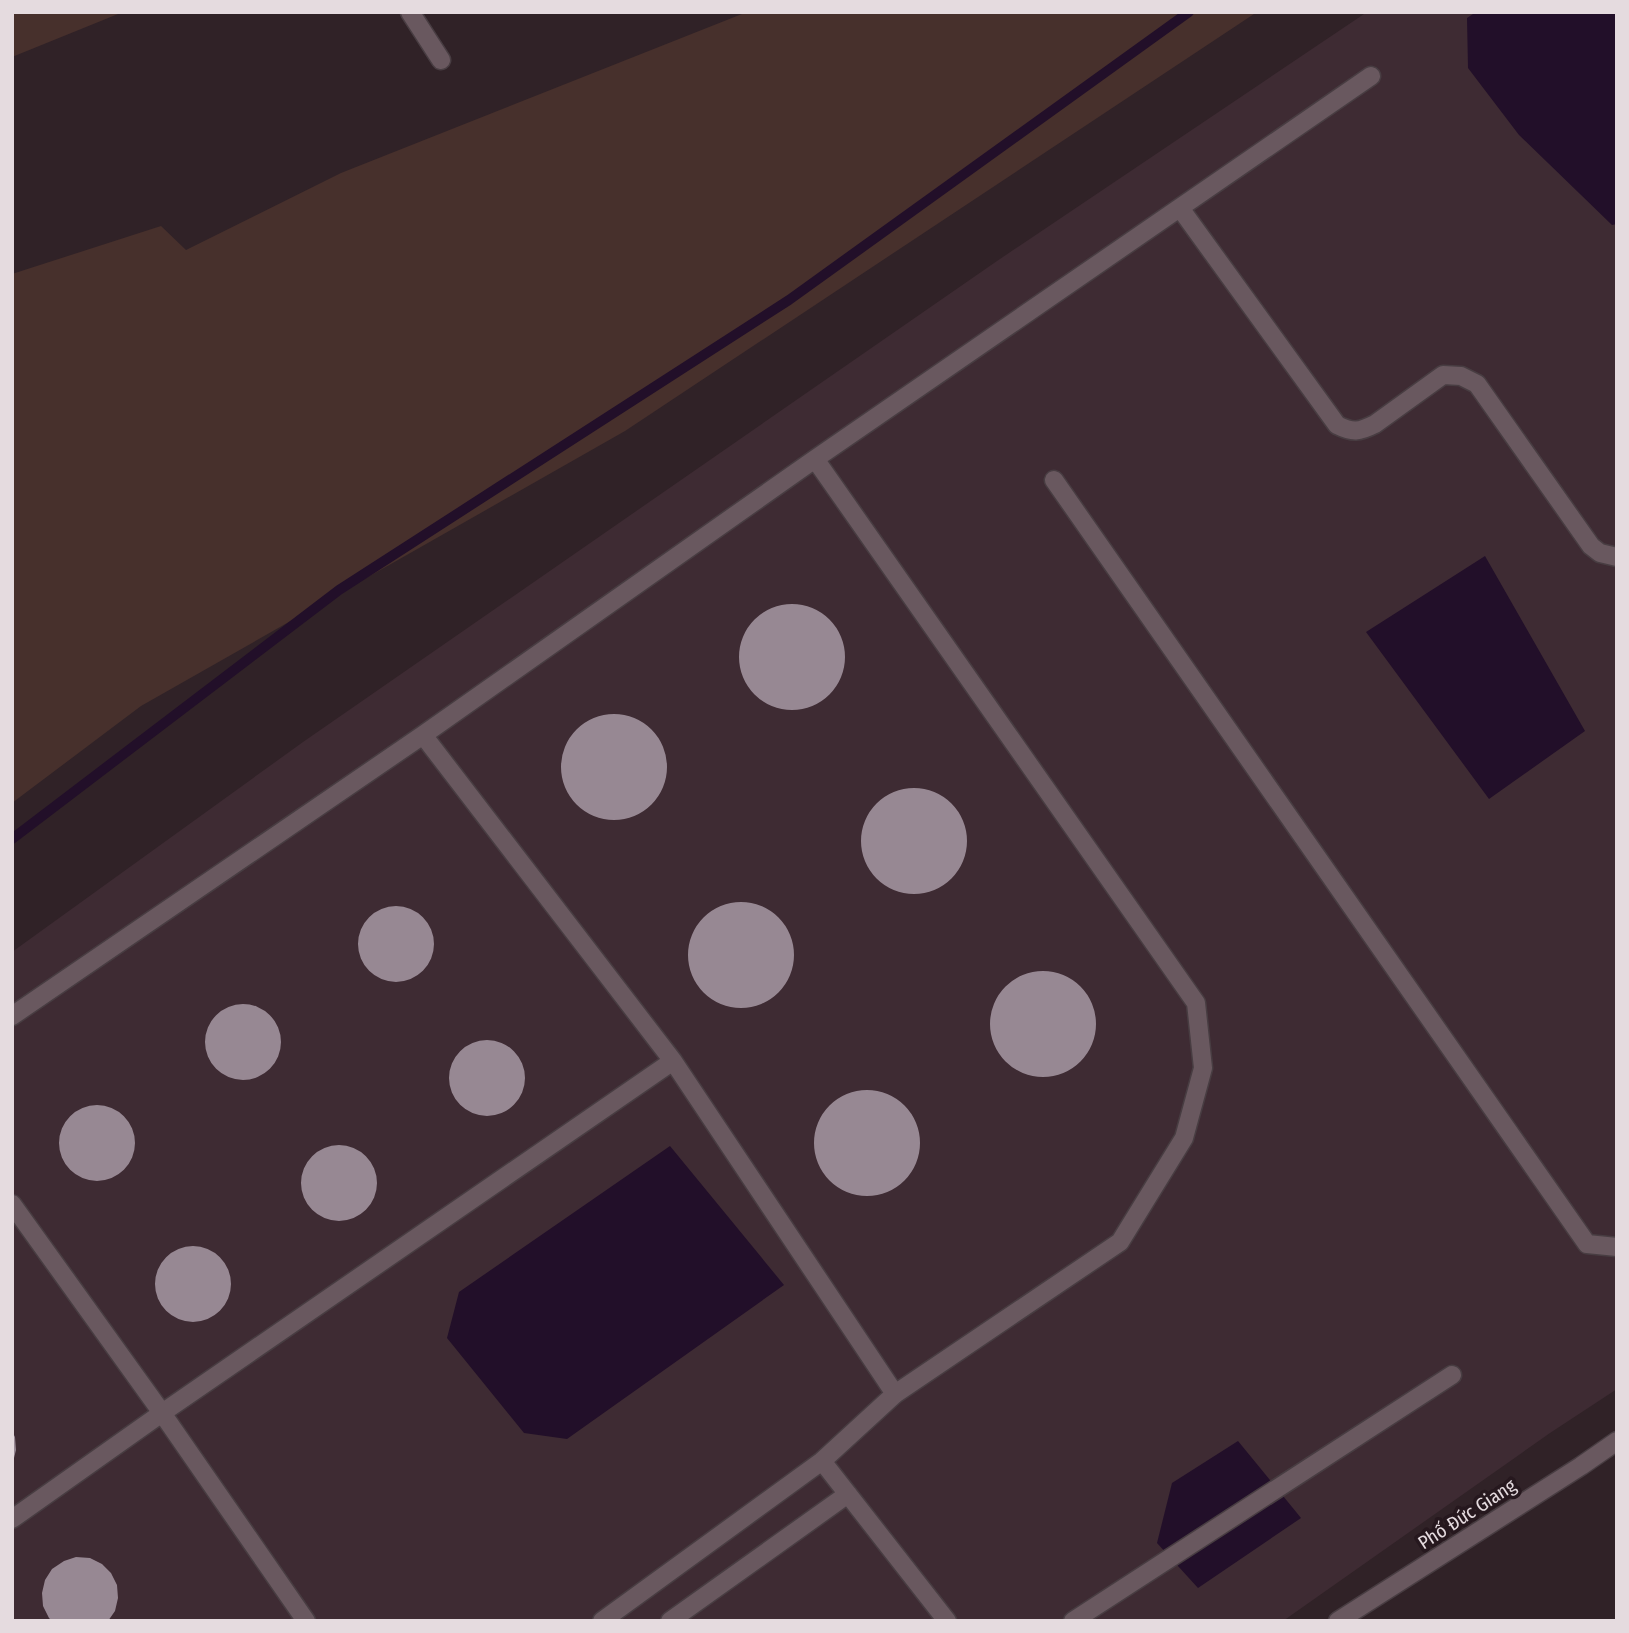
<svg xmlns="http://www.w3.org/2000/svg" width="1629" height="1633" font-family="'Fira Sans Condensed',sans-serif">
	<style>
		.built { fill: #3e2b33 }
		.green { fill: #47302c }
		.water { fill: #220f29 }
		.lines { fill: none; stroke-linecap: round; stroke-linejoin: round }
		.stream { stroke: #220f29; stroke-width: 10 }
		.building { fill: #978893 }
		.minor-casing { stroke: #483d42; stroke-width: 21 }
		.minor { stroke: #69585f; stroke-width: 18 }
		.labels { text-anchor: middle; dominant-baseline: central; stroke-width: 7; stroke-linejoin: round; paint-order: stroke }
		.street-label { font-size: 19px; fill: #e5dbdf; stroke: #26181e }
	</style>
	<rect width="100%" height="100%" fill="#302227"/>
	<path class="built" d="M 1367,12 L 1617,12 L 1617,1389 L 1550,1433 L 1283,1621 L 12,1621 L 12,952 L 303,742 L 997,261 Z"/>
	<path class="green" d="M 12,12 L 123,12 L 12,57 Z
		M 747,12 L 1257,12 L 625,431 L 141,706 L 12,803 L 12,274 L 161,226 L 186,250 L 341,173 Z"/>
	<path class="water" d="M 1476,12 L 1617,12 L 1617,224 L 1612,225 L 1519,135 L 1468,68 L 1467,18 Z
		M 1485,556 L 1585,731 L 1489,799 L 1366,632 Z
		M 670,1146 L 784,1285 L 567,1439 L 524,1433 L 447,1338 L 459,1292 Z
		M 1238,1441 L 1301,1518 L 1198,1588 L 1157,1543 L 1172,1483 Z"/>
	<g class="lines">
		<path class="stream" d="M 12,839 L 339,590 L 789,300 L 1189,12"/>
	</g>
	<path class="building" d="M739 657a53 53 0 1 1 106 0a53 53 0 1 1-106 0Z
		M561 767a53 53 0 1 1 106 0a53 53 0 1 1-106 0Z
		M861 841a53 53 0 1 1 106 0a53 53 0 1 1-106 0Z
		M688 955a53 53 0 1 1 106 0a53 53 0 1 1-106 0Z
		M358 944a38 38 0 1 1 76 0a38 38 0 1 1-76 0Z
		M990 1024a53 53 0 1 1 106 0a53 53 0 1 1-106 0Z
		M205 1042a38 38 0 1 1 76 0a38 38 0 1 1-76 0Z
		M449 1078a38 38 0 1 1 76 0a38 38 0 1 1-76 0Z
		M814 1143a53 53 0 1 1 106 0a53 53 0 1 1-106 0Z
		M59 1143a38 38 0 1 1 76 0a38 38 0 1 1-76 0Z
		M301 1183a38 38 0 1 1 76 0a38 38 0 1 1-76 0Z
		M155 1284a38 38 0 1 1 76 0a38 38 0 1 1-76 0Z
		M 12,1431 L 15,1437 L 16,1450 L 13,1462 Z
		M 76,1557 L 90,1558 L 102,1564 L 111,1573 L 117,1585 L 118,1598 L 115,1611 L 108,1621 L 52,1621 L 49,1618 L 43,1606 L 42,1593 L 45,1580 L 52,1569 L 64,1561 Z"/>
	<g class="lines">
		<g class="minor-casing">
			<path id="minor" d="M 410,12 L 441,60
				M 1180,208 L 1337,425 C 1353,433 1359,432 1375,424 L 1443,375 L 1461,376 L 1477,384 L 1591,546 L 1600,553 L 1617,557
				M 1054,480 L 1587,1244 L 1617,1247
				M 423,735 L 673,1061 L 895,1394
				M 12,1016 L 423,735 L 815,459 L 1371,76
				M 12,1204 L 162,1413 L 306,1621
				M 822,1461 L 947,1621
				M 12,1519 L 162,1413 L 673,1061
				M 602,1621 L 822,1461 L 895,1394 L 1120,1242 L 1184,1138 L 1203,1068 L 1196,1003 L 815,459
				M 670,1621 L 848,1494
				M 1073,1621 L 1452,1375
				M 1338,1621 L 1581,1466 L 1617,1441"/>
		</g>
		<use href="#minor" class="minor"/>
	</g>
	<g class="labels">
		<g class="street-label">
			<text transform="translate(1467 1514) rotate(-33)">Phố Đức Giang</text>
		</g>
	</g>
	<rect width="1629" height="1633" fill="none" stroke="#e5dbdf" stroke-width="28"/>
</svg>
